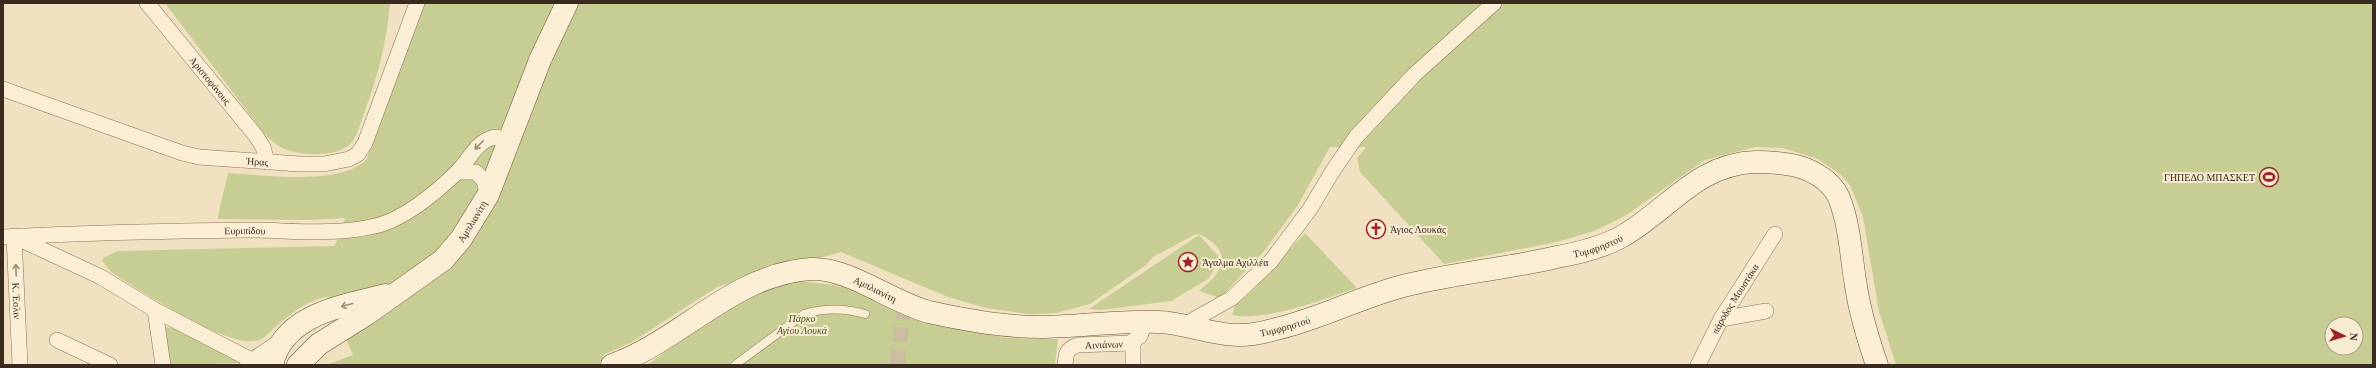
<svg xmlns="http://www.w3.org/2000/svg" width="2376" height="368" font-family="Georgia,serif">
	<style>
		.green { fill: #c7ce94; fill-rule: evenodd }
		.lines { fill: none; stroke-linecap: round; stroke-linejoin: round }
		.street-tunnel { stroke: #cbbda0; stroke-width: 15; stroke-dasharray: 15 8; stroke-linecap: butt }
		.lane-casing { stroke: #8a7358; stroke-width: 9 }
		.street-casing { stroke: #8a7358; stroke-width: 16 }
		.secondary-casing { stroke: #6c543b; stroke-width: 23 }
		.lane { stroke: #faefd5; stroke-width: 8 }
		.street { stroke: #faefd5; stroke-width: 15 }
		.secondary { stroke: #faefd5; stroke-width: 22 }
		.oneway { stroke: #9a8d79 }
		.labels { text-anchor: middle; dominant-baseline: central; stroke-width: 4; stroke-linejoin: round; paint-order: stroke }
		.street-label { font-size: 10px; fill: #392b1d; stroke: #f7ecd1 }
		.poi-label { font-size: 10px; fill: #392b1d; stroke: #f7ecd1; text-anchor: start }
		.park-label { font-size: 10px; font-style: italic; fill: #495622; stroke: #f7ecd1 }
	</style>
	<rect width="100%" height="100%" fill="#f0e2c1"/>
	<path class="green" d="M 165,3 L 390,3 C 387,42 377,79 363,116 C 360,124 357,138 350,144 C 341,153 323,155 310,154 C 286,152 278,148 262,131 Z
		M 422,3 L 2373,3 L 2373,365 L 1896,365 L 1879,311 L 1863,217 L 1850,185 L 1841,175 L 1818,159 L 1783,148 L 1755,147 L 1705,160 L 1625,216 L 1594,231 L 1557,242 L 1444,264 L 1360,172 L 1357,158 L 1366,147 L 1330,147 L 1298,205 L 1265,250 L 1220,298 L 1199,291 C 1215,278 1233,260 1213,243 C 1207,238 1203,235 1196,234 L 1153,257 L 1146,265 L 1090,304 L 1056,313 L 1029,314 L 986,308 L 948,297 L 841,252 L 717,287 L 632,342 L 603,355 L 607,365 L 326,365 L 353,355 L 327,297 C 304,301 290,315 273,329 C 268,333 265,338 259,340 C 230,351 138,289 111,272 L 102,261 L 104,257 L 118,251 L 335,246 L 345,218 L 309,220 L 218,219 L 219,211 L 228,173 C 264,175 339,186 366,160 ZM 2332,324 L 2356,324 L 2356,348 L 2332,348 Z
		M 1305,233 L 1357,288 C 1324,299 1265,322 1232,315 L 1235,306 L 1255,288 Z
		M 1199,235 L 1221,259 L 1208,279 L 1171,301 L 1101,310 L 1089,309 Z
		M 798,281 L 846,286 L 910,315 L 1006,338 L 1058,339 L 1055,365 L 647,365 L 741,297 Z
		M 161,326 L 177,329 L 243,363 L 168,365 Z"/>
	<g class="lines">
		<path class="street-tunnel" d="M 897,365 L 904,304"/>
		<g class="lane-casing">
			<path id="lane" d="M 735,365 L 804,314 C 824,308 844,308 865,314"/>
		</g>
		<g class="street-casing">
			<g id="street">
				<path id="s1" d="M 147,3 L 256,136 L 263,147 L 267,162"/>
				<path id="s2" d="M 3,89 L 182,153 L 199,157 L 299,164 L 324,164 L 349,159 L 358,154 L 365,143 L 417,3"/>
				<path d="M 458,172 L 476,172 L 484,181 L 488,195"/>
				<path id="s3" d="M 14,236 L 20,365"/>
				<path id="s4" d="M 3,237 C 85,233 166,231 248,230 C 290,230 333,236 375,226 C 403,220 437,192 457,172 C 470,160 476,139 497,137 L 508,144"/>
				<path d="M 17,238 L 101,277 L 155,310 L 255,362"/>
				<path d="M 155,310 L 163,365"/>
				<path d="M 1721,319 L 1766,311"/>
				<path d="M 1186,324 L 1232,298 L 1271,261 L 1310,209 L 1332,172 L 1356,137 L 1415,74 L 1494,3"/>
				<path d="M 57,340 L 110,365"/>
				<path d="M 1133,341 L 1133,365"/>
				<path id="s5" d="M 1065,365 C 1066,354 1066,349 1078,345 L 1130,343 L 1140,336 L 1145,322"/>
				<path id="s6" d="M 1698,365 L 1721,319 L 1775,234"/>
			</g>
		</g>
		<g class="secondary-casing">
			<g id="secondary">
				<path d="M 251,365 L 278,347"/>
				<path d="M 272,365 C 283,314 343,306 386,295"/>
				<path id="s7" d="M 298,365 L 319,344 L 367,314 L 443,260 L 461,239 L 488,195 L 540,60 L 567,3"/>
				<path id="s8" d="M 612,365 C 682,340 733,274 811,269 C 848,267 891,302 929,312 C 965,320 1003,327 1040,327 C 1080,327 1119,320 1159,322 C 1186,323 1215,336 1240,335 C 1251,335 1265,332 1276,329 C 1320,319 1360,297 1403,286 C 1454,273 1506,269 1557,257 C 1579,253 1601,248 1621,237 C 1668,211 1696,164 1755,162 C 1772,162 1790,163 1806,169 C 1820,175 1833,184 1839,198 C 1850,225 1851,258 1856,286 C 1860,313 1868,339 1877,365"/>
			</g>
		</g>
		<use href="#lane" class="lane"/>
		<use href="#street" class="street"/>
		<use href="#secondary" class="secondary"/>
	</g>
	<defs><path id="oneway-shaft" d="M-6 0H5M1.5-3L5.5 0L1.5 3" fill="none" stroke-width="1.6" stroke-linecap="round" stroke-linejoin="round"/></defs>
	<g class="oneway">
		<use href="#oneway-shaft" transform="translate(479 145) rotate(134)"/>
		<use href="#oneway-shaft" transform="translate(16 270) rotate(-92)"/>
		<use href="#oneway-shaft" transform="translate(347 305) rotate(165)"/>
	</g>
	<defs>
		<g id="stadium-ring" transform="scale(1)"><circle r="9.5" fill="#f7ecd1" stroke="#9c2526" stroke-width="1.5"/><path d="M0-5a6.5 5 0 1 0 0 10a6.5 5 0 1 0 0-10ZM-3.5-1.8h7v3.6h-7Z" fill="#9c2526"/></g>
		<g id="church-ring" transform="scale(1)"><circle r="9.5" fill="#f7ecd1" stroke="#9c2526" stroke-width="1.5"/><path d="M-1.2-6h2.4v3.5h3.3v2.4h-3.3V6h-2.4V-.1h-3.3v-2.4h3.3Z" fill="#9c2526"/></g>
		<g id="sight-ring" transform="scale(1)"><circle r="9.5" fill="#f7ecd1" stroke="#9c2526" stroke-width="1.5"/><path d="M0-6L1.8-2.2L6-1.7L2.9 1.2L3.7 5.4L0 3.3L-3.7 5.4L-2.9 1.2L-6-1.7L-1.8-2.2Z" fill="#9c2526"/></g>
	</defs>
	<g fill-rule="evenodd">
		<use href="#stadium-ring" x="2269" y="177"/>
		<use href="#church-ring" x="1376" y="229"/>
		<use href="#sight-ring" x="1188" y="262"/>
	</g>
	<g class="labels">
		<g class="street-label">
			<text stroke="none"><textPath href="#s1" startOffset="100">Αριστοφάνους</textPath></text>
			<text stroke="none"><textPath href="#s2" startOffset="266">Ήρας</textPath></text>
			<text stroke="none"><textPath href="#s7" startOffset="228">Αμπλιανίτη</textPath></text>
			<text stroke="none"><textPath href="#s4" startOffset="242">Ευριπίδου</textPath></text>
			<text stroke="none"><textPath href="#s8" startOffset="1033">Τυμφρηστού</textPath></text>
			<text stroke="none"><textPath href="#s8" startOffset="291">Αμπλιανίτη</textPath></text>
			<text stroke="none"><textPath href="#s6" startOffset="76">πάροδος Μουστάκα</textPath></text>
			<text stroke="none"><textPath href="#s3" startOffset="65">K. Έσλιν</textPath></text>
			<text stroke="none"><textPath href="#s8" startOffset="709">Τυμφρηστού</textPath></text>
			<text stroke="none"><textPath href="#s5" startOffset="52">Αινιάνων</textPath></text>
		</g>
		<g class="poi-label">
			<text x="2255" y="177" text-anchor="end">ΓΗΠΕΔΟ ΜΠΑΣΚΕΤ</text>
			<text x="1390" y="229">Άγιος Λουκάς</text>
			<text x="1202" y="262">Άγαλμα Αχιλλέα</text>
		</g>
		<g class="park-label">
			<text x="802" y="318">Πάρκο<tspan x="802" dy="12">Αγίου Λουκά</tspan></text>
		</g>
	</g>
	<rect width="2376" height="368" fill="none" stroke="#392b1d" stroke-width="8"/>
	<g transform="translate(2344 336) rotate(95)"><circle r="19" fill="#f7ecd1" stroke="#ab9f89"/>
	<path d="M0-3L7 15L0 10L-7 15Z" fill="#9c2526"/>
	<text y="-6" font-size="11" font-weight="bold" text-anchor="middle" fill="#392b1d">N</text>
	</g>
</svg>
